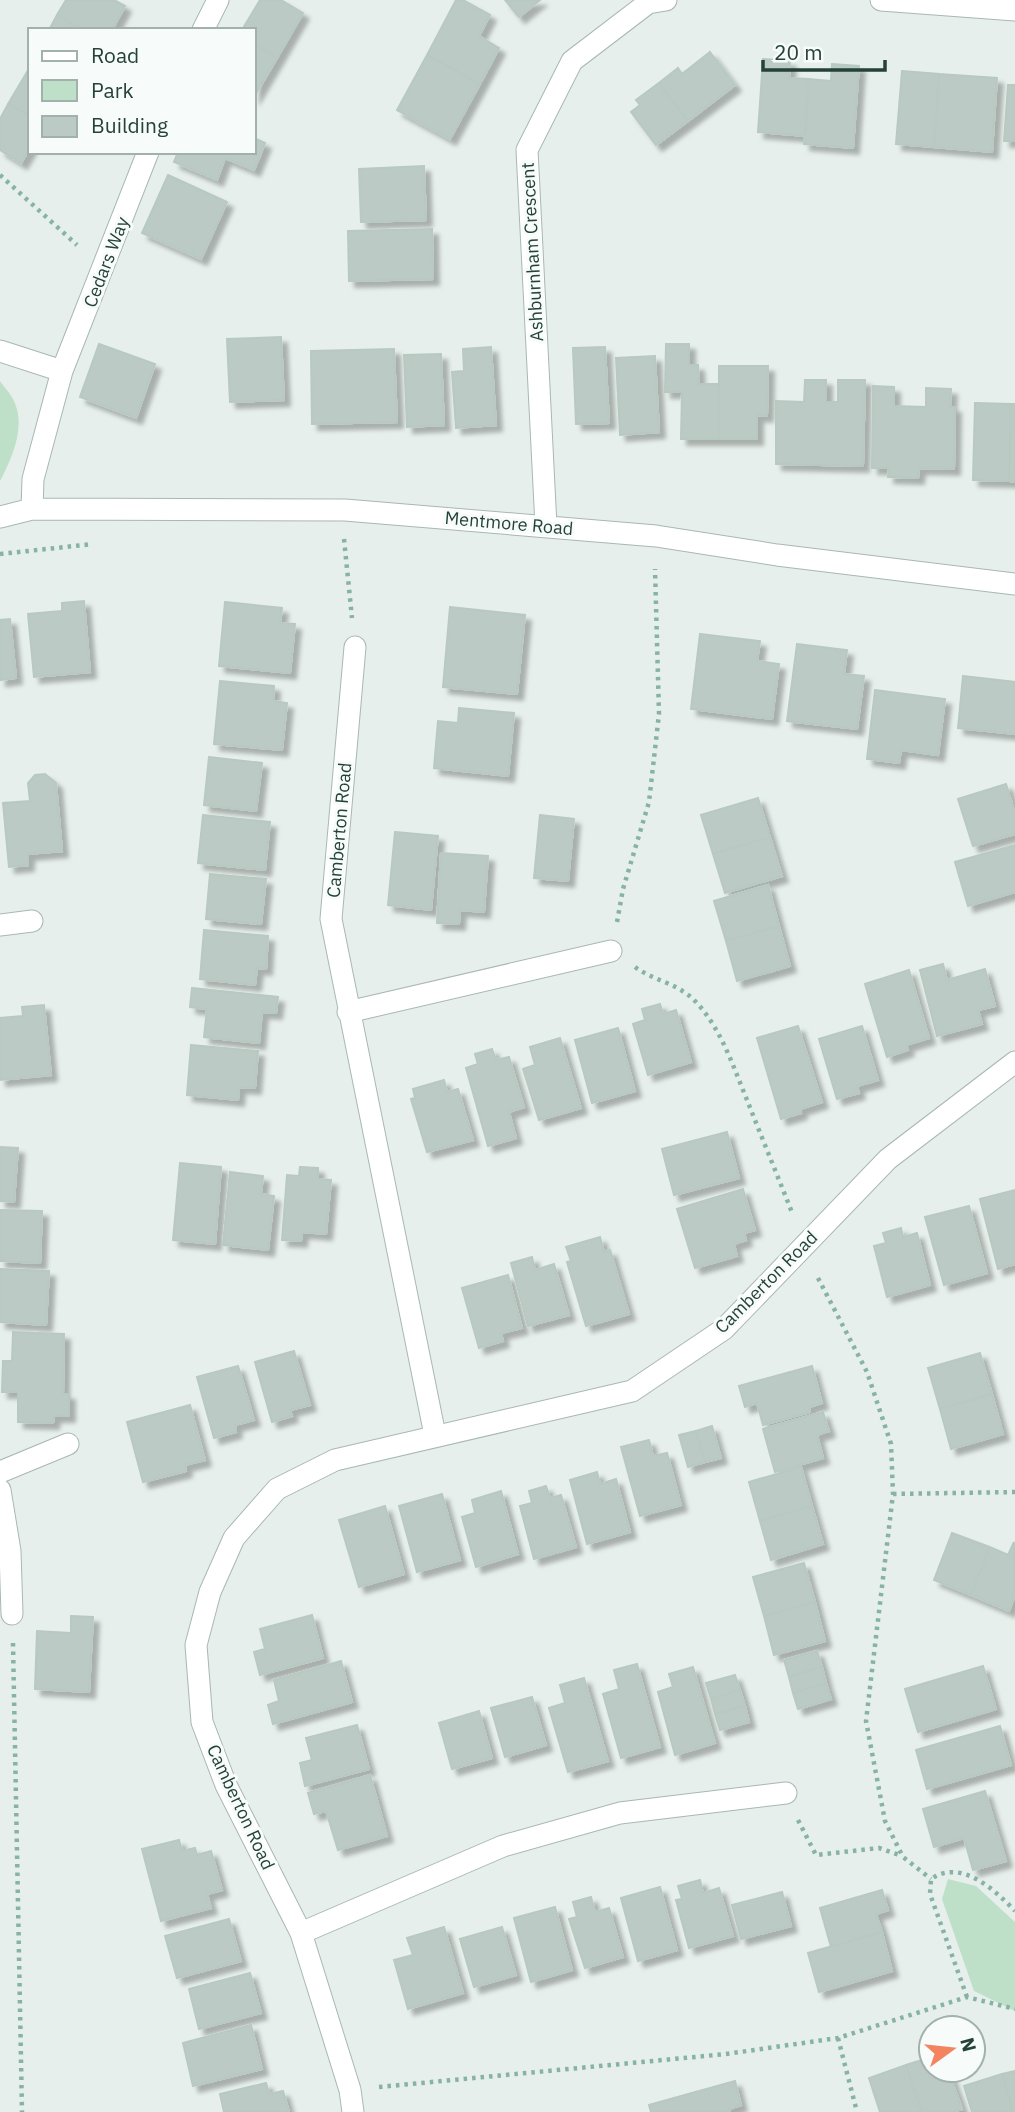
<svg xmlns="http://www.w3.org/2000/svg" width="1015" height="2112" font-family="'IBM Plex Sans',sans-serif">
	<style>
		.green { fill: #bfe0c8 }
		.building { fill: #bbcac4; stroke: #b8c9c2; stroke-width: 2; filter: url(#shadow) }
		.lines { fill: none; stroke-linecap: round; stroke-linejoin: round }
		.minor-casing { stroke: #a8b8b2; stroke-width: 23 }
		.path { stroke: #86b3a5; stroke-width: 4.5; stroke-dasharray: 3.5 5; stroke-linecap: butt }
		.minor { stroke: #fff; stroke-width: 21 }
		.labels { text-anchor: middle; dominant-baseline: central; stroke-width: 6; stroke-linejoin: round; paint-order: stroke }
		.street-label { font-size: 18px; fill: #24423a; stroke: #f7fbf9 }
	</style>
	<defs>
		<filter id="shadow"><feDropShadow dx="6" dy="6" stdDeviation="2" flood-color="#0004"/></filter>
	</defs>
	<rect width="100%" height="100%" fill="#e6efeb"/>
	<path class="green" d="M 0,381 C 4,387 10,393 13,399 C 27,425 12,458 0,481 Z
		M 948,1879 L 976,1886 L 1015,1922 L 1015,2011 L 974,1991 L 942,1899 Z"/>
	<path class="building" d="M 66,0 L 114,0 L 125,6 L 112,30 L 82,30 L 57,15 Z
		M 260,0 L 281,0 L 303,13 L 277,58 L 254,44 L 254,30 L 242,30 Z
		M 456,0 L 463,0 L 490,15 L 479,36 L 499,48 L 480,84 L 427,55 Z
		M 505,0 L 540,0 L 519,17 Z
		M 57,15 L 82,30 L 49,30 Z
		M 254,44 L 277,58 L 254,97 Z
		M 710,52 L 735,85 L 688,121 L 659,83 L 678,68 L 682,74 Z
		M 427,55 L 480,84 L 450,139 L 397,110 Z
		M 763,59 L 790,61 L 789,78 L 809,79 L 805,136 L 758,132 Z
		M 832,64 L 859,66 L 853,148 L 804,144 L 809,79 L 831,81 Z
		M 30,67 L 30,116 L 8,104 Z
		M 902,71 L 939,74 L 934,147 L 896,144 Z
		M 939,74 L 997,78 L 992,152 L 934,147 Z
		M 659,83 L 688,121 L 656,145 L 631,112 L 640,105 L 636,100 Z
		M 1008,85 L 1015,85 L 1015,141 L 1004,141 Z
		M 8,104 L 30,116 L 30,148 L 21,163 L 0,150 L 0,119 Z
		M 254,138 L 265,143 L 254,170 L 225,158 L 217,180 L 174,162 L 178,152 L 254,152 Z
		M 424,166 L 426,220 L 361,222 L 359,169 Z
		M 168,175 L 227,202 L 201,259 L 142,233 Z
		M 432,229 L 433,279 L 349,281 L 348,231 Z
		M 281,337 L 284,400 L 230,402 L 227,339 Z
		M 99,344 L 155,364 L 136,418 L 80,397 Z
		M 666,344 L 689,344 L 689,365 L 698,365 L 699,384 L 719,384 L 719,439 L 681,439 L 682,392 L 665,392 Z
		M 491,347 L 496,425 L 456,428 L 452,372 L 464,371 L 463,349 Z
		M 605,347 L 609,423 L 576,424 L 573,348 Z
		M 394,349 L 397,422 L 312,424 L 311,351 Z
		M 441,354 L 444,425 L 407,427 L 404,355 Z
		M 655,356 L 659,432 L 620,435 L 616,358 Z
		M 719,366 L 768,366 L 767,416 L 757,415 L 757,439 L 719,439 Z
		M 805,380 L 826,380 L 826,402 L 838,402 L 838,380 L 865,380 L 863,466 L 776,464 L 776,401 L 804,402 Z
		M 873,386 L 894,387 L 894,406 L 926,407 L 926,388 L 951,389 L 950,407 L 955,407 L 954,469 L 919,468 L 918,478 L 888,477 L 889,468 L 872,468 Z
		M 975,403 L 1011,404 L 1009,481 L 973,480 Z
		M 1011,404 L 1015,404 L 1015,482 L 1009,481 Z
		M 84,601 L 90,672 L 34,677 L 28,614 L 62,611 L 62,603 Z
		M 225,602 L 282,608 L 280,623 L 295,624 L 290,673 L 219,666 Z
		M 450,607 L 525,615 L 517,694 L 443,687 Z
		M 10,619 L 16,678 L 0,680 L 0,620 Z
		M 700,634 L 760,641 L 757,661 L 779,664 L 772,719 L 691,709 Z
		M 797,644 L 847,650 L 844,674 L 864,676 L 857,729 L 787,721 Z
		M 963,676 L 1015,682 L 1015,734 L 958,728 Z
		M 220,681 L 274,686 L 273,701 L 287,703 L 282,750 L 214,744 Z
		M 875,690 L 945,699 L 938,755 L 901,750 L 899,763 L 867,759 Z
		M 459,708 L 514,713 L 508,776 L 434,768 L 438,721 L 458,723 Z
		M 209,757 L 262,763 L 256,811 L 204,805 Z
		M 45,774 L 56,783 L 62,851 L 28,854 L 28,865 L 9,867 L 3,803 L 30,801 L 28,783 L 35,775 Z
		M 1006,784 L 1015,814 L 1015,834 L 973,846 L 958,799 Z
		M 758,798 L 770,837 L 713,854 L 701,815 Z
		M 203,815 L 270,822 L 265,870 L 198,863 Z
		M 540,815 L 574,819 L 568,881 L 534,878 Z
		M 395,832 L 438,836 L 431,910 L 388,905 Z
		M 770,837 L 782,876 L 725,893 L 713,854 Z
		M 1015,845 L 1015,892 L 968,906 L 955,862 Z
		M 441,853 L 488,856 L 484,912 L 460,910 L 459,924 L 437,923 Z
		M 210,874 L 266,879 L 261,924 L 206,919 Z
		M 768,885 L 779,926 L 726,941 L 714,901 Z
		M 779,926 L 790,966 L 737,981 L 726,941 Z
		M 204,930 L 268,936 L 266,969 L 257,968 L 255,985 L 200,979 Z
		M 943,964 L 947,980 L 985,969 L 995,1006 L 978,1010 L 982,1024 L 937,1036 L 920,970 Z
		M 909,970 L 929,1038 L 906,1045 L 908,1050 L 887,1057 L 865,984 Z
		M 192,988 L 278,997 L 276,1013 L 262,1012 L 259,1043 L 204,1037 L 207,1009 L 190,1007 Z
		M 660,1004 L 663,1014 L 676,1010 L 691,1062 L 648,1075 L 633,1024 L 645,1020 L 642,1009 Z
		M 44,1005 L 51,1075 L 0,1080 L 0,1018 L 23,1016 L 22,1007 Z
		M 798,1026 L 822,1102 L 800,1109 L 801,1113 L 781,1119 L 757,1038 Z
		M 862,1026 L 878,1080 L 857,1086 L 859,1093 L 837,1099 L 819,1039 Z
		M 618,1028 L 635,1091 L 592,1103 L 575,1040 Z
		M 560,1038 L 581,1108 L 539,1120 L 523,1069 L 535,1065 L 530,1047 Z
		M 191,1045 L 258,1051 L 255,1088 L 239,1087 L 238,1100 L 187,1095 Z
		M 492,1049 L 496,1060 L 509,1057 L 524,1107 L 509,1112 L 516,1138 L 488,1146 L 466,1068 L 478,1064 L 475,1054 Z
		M 444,1080 L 447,1092 L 458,1089 L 473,1140 L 427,1152 L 411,1099 L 415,1098 L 413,1089 Z
		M 727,1132 L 739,1178 L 674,1195 L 662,1149 Z
		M 0,1147 L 18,1148 L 14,1202 L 0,1201 Z
		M 180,1163 L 221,1167 L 215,1244 L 173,1240 Z
		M 300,1167 L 318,1168 L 318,1179 L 331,1180 L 326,1234 L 302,1232 L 301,1241 L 282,1240 L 287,1175 L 299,1176 Z
		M 230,1172 L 263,1176 L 261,1194 L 274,1196 L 268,1250 L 223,1245 Z
		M 743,1189 L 755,1230 L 744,1233 L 746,1240 L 734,1244 L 737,1256 L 695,1268 L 677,1209 Z
		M 1015,1190 L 1015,1264 L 998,1269 L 980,1199 Z
		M 969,1206 L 987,1273 L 944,1285 L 925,1217 Z
		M 0,1210 L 42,1211 L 40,1263 L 0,1261 Z
		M 901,1228 L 903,1237 L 917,1233 L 930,1285 L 887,1297 L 874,1246 L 886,1243 L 883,1233 Z
		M 600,1237 L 604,1252 L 610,1250 L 629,1314 L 586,1326 L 567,1262 L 571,1261 L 566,1247 Z
		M 532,1257 L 535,1270 L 554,1264 L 569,1315 L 528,1326 L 511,1263 Z
		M 0,1269 L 49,1271 L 46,1325 L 0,1322 Z
		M 508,1275 L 522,1328 L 501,1333 L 503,1341 L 479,1348 L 462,1288 Z
		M 13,1332 L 64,1334 L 63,1394 L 69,1394 L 69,1416 L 54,1416 L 53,1423 L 18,1422 L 18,1392 L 2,1392 L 3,1361 L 12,1361 Z
		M 294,1351 L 310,1405 L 290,1410 L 292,1416 L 272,1422 L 255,1362 Z
		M 980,1353 L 992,1394 L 940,1409 L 928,1368 Z
		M 238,1366 L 254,1420 L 235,1425 L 236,1432 L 214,1438 L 197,1377 Z
		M 812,1366 L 822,1403 L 809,1407 L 810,1412 L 763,1425 L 757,1403 L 745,1407 L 739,1386 Z
		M 992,1394 L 1003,1434 L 951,1449 L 940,1409 Z
		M 190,1405 L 205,1460 L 185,1465 L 186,1471 L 143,1482 L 127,1422 Z
		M 823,1412 L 829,1431 L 817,1435 L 823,1458 L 775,1472 L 763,1429 Z
		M 712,1426 L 721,1458 L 705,1462 L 696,1431 Z
		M 696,1431 L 705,1462 L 688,1467 L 679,1435 Z
		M 649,1440 L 653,1456 L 667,1453 L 681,1505 L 640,1516 L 621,1447 Z
		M 801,1467 L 812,1506 L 760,1521 L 749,1482 Z
		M 597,1472 L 600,1484 L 616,1479 L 630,1532 L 587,1544 L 570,1480 Z
		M 546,1486 L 550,1498 L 561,1495 L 576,1547 L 534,1559 L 520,1506 L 532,1503 L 529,1491 Z
		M 501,1491 L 518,1554 L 476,1567 L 462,1517 L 475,1513 L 472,1500 Z
		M 442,1494 L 460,1560 L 417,1572 L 399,1506 Z
		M 385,1506 L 404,1574 L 359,1587 L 339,1520 Z
		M 812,1506 L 823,1544 L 771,1560 L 760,1521 Z
		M 952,1533 L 990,1547 L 971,1595 L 934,1580 Z
		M 1014,1542 L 1015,1595 L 1009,1611 L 971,1595 L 990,1547 L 1008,1555 Z
		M 804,1563 L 815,1602 L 764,1616 L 753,1577 Z
		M 815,1602 L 825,1641 L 774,1655 L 764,1616 Z
		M 312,1615 L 323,1658 L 260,1675 L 254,1652 L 265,1649 L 260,1629 Z
		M 71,1616 L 93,1617 L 89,1692 L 35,1689 L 37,1631 L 71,1633 Z
		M 817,1651 L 822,1667 L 789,1677 L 784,1660 Z
		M 341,1661 L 352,1702 L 273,1724 L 268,1705 L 279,1701 L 274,1680 Z
		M 637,1664 L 660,1747 L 621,1758 L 603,1694 L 619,1689 L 614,1670 Z
		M 983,1666 L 996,1709 L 918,1732 L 905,1689 Z
		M 693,1667 L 715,1743 L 675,1755 L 658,1692 L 673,1687 L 669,1674 Z
		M 822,1667 L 826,1683 L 793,1693 L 789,1677 Z
		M 735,1675 L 740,1690 L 711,1699 L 706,1683 Z
		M 584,1678 L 608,1761 L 568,1772 L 549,1708 L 565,1703 L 560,1685 Z
		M 826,1683 L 831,1699 L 798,1709 L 793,1693 Z
		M 740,1690 L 745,1706 L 715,1714 L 711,1699 Z
		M 532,1697 L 546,1745 L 505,1757 L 491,1708 Z
		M 745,1706 L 749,1722 L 720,1730 L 715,1714 Z
		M 479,1711 L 492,1758 L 452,1769 L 439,1723 Z
		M 357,1725 L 369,1769 L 305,1786 L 300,1763 L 312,1760 L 306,1738 Z
		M 1000,1726 L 1011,1765 L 927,1789 L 916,1750 Z
		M 370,1775 L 387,1836 L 338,1850 L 326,1811 L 314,1814 L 308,1793 Z
		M 985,1791 L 1006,1861 L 973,1870 L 964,1838 L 934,1847 L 923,1809 Z
		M 179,1840 L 182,1851 L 195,1848 L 197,1855 L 211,1851 L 222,1890 L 207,1894 L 211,1908 L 161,1921 L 142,1849 Z
		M 700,1880 L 703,1893 L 719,1888 L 733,1936 L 689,1948 L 676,1900 L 682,1899 L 678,1886 Z
		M 660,1887 L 677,1950 L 638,1961 L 621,1898 Z
		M 882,1890 L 888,1910 L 876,1914 L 882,1932 L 831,1947 L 820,1908 Z
		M 782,1892 L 791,1926 L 741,1939 L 732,1905 Z
		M 591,1897 L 595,1912 L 609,1908 L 623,1957 L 585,1968 L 569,1919 L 577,1917 L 573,1902 Z
		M 555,1907 L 572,1970 L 531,1982 L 514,1918 Z
		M 229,1919 L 241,1961 L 177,1978 L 165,1936 Z
		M 444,1927 L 463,1993 L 408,2009 L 394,1960 L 413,1955 L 407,1938 Z
		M 502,1927 L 516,1975 L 474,1987 L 460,1939 Z
		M 882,1932 L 892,1971 L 819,1992 L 808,1953 Z
		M 250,1973 L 261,2013 L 199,2029 L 189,1989 Z
		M 251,2025 L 262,2069 L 193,2086 L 183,2043 Z
		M 931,2057 L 931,2070 L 948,2070 L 962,2109 L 952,2112 L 922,2112 L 906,2065 Z
		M 906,2065 L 922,2112 L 880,2112 L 869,2078 Z
		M 1015,2071 L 1015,2112 L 1013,2112 L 1002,2074 Z
		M 1002,2074 L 1013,2112 L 972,2112 L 964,2086 Z
		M 735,2081 L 741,2105 L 729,2109 L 730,2112 L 651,2112 L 649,2105 Z
		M 266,2083 L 269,2094 L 283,2091 L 289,2112 L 224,2112 L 220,2094 Z"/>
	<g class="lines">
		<g class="minor-casing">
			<path id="minor" d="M 881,0 L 1015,10
				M 203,30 L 218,0
				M 0,351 L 62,371
				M 32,509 L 33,479 L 62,371 L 148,152
				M 0,517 L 32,509 L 345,510 L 656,536 L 777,555 L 1015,584
				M 546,526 L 527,150 L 572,61 L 648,3 L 666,0
				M 355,647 L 331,919 L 435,1435
				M 0,925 L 32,921
				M 348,1012 L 611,951
				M 0,1472 L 68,1444
				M 0,1490 L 10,1551 L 12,1614
				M 301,1933 L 503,1846 L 620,1813 L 786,1793
				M 353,2112 L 350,2090 L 301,1933 L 226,1785 L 202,1722 L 196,1645 L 210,1592 L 234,1538 L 277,1489 L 335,1460 L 632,1391 L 724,1329 L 888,1159 L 1015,1062"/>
		</g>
		<path class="path" d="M 0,175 L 77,245
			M 344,539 L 352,618
			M 0,554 L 93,544
			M 617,922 L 623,889 L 649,802 L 659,714 L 655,569
			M 635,967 C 654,981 678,983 695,1001 C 721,1028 733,1066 747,1100 C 762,1138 778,1177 793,1215
			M 818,1278 L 867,1372 L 891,1444 L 893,1494 L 866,1721 L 885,1821 L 903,1857 L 931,1879
			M 893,1494 L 1015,1492
			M 13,1643 L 22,2112
			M 798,1820 L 816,1855 L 879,1848 L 902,1856
			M 967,1997 L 930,1894 L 931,1879 C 961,1858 995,1890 1015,1911
			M 838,2038 L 857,2112
			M 379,2087 L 726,2054 L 838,2038 L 967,1997 L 1015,2009"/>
		<use href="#minor" class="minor"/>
	</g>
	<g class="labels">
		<g class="street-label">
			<text transform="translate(532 252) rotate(-93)">Ashburnham Crescent</text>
			<text transform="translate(106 262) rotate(-69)">Cedars Way</text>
			<text transform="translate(509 523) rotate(5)">Mentmore Road</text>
			<text transform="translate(339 830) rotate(-85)">Camberton Road</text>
			<text transform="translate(766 1282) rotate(-45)">Camberton Road</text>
			<text transform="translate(241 1807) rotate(65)">Camberton Road</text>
		</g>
	</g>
	<rect x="28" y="28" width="228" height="126" fill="#f7fbf9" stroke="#a3b1ad" stroke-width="2"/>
	<rect x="42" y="51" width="35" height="10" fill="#ffffff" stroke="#a3b1ad" stroke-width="2"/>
	<text x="91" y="63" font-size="21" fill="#24423a">Road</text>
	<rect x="42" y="80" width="35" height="21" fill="#bfe0c8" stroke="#a3b1ad" stroke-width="2"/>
	<text x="91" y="98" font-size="21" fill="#24423a">Park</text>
	<rect x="42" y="116" width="35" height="21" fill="#bbcac4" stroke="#a3b1ad" stroke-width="2"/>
	<text x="91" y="133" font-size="21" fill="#24423a">Building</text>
	<g transform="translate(952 2049) rotate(75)"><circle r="33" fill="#f7fbf9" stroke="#a3b1ad" stroke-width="2"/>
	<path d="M0-5L12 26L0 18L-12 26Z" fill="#f4845f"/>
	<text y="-10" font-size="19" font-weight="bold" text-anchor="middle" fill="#24423a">N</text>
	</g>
	<path d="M763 60v10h122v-10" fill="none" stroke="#24423a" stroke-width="3.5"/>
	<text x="774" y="60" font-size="21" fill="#24423a" stroke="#f7fbf9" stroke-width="5" paint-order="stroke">20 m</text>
</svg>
